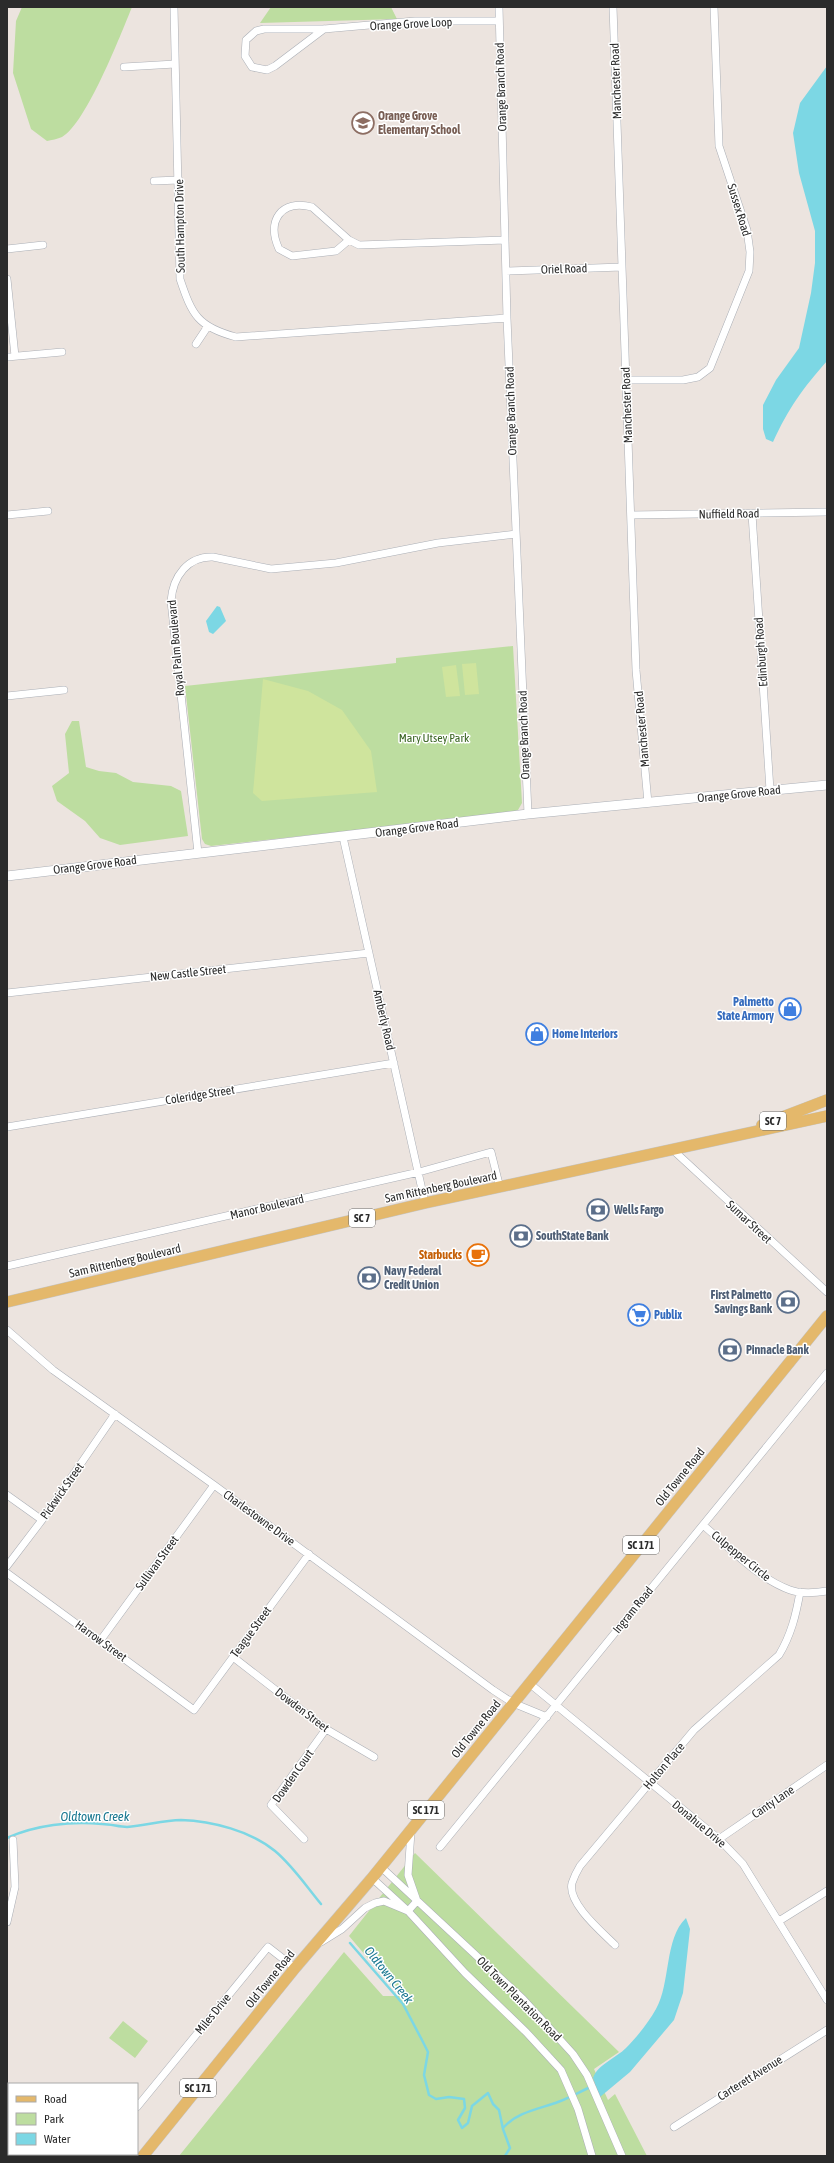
<svg xmlns="http://www.w3.org/2000/svg" width="834" height="2163" font-family="'Asap Condensed',sans-serif">
	<style>
		.green { fill: #bddda0 }
		.pitch { fill: #cfe49d }
		.water { fill: #7cd7e4 }
		.lines { fill: none; stroke-linecap: round; stroke-linejoin: round }
		.stream { stroke: #7cd7e4; stroke-width: 2.5 }
		.minor-casing { stroke: #abafb6; stroke-width: 8 }
		.tertiary-casing { stroke: #abafb6; stroke-width: 10 }
		.primary-casing { stroke: #c4c4c4; stroke-width: 12 }
		.minor { stroke: #fff; stroke-width: 7 }
		.tertiary { stroke: #fff; stroke-width: 9 }
		.primary { stroke: #e4b86b; stroke-width: 11 }
		.labels { text-anchor: middle; dominant-baseline: central; stroke-width: 3; stroke-linejoin: round; paint-order: stroke }
		.shield { fill: #fff; stroke: #6b6b6b; stroke-width: 1 }
		.shield-label { font-size: 11px; font-weight: bold; fill: #2b2b2b }
		.street-label { font-size: 12px; fill: #2b2b2b; stroke: #fff }
		.education-label { font-size: 12px; font-weight: bold; fill: #785e54; stroke: #fff; text-anchor: start }
		.park-label { font-size: 12px; fill: #386321; stroke: #fff }
		.shop-label { font-size: 12px; font-weight: bold; fill: #366cbe; stroke: #fff; text-anchor: start }
		.service-label { font-size: 12px; font-weight: bold; fill: #4e5e75; stroke: #fff; text-anchor: start }
		.food-label { font-size: 12px; font-weight: bold; fill: #c56008; stroke: #fff; text-anchor: end }
		.water-label { font-size: 13px; font-style: italic; fill: #1a7891; stroke: #fff }
	</style>
	<rect width="100%" height="100%" fill="#ece4df"/>
	<path class="green" d="M 22,7 L 132,7 C 121,34 86,124 62,137 C 58,139 51,140 47,141 L 31,129 L 13,73 L 16,21 Z
		M 271,7 L 391,7 L 397,19 L 260,23 Z
		M 513,646 L 522,803 L 518,810 L 511,813 L 211,846 L 205,844 L 202,839 L 185,686 L 396,663 L 396,658 Z
		M 72,721 L 79,721 L 86,767 L 99,771 L 116,773 L 133,782 L 171,786 L 181,791 L 188,836 L 120,845 L 100,838 L 85,821 L 57,801 L 52,786 L 69,773 L 65,734 Z
		M 415,1853 L 619,2052 L 594,2069 L 608,2100 L 615,2094 L 647,2156 L 179,2156 L 344,1952 L 383,1996 L 400,1996 L 349,1936 Z
		M 123,2021 L 148,2041 L 135,2058 L 109,2038 Z"/>
	<path class="pitch" d="M 476,663 L 479,694 L 465,695 L 462,664 Z
		M 456,665 L 460,696 L 446,697 L 442,667 Z
		M 263,679 L 308,691 L 342,710 L 371,751 L 377,792 L 262,801 L 253,793 Z"/>
	<path class="water" d="M 827,66 L 827,361 C 803,388 788,409 773,442 L 766,439 L 763,429 L 763,405 L 776,380 L 799,348 L 811,293 L 815,263 L 815,231 L 799,173 L 793,133 L 800,103 Z
		M 217,606 L 220,607 L 226,621 L 213,634 L 209,632 L 206,621 Z
		M 686,1918 L 690,1929 L 683,1993 L 674,2020 L 630,2072 L 600,2097 L 593,2078 C 597,2065 616,2058 626,2048 C 637,2037 648,2023 656,2009 C 671,1983 664,1939 686,1918 Z"/>
	<g class="lines">
		<path class="stream" d="M 7,1838 C 35,1825 71,1821 102,1824 C 111,1824 119,1827 127,1827 C 145,1826 163,1820 181,1820 C 212,1821 251,1831 275,1851 C 293,1866 306,1886 321,1904
			M 350,1943 L 403,2004 L 423,2042 L 428,2052 L 424,2075 L 429,2095 L 436,2099 L 449,2097 L 464,2099 L 465,2108 L 458,2120 L 462,2128 L 468,2123 L 472,2106 L 488,2093 L 493,2104 L 499,2110 L 503,2129 L 510,2148 L 505,2156
			M 503,2128 C 517,2112 539,2109 558,2102 C 571,2097 583,2090 595,2085"/>
		<g class="minor-casing">
			<path id="minor" d="M 174,7 L 180,279 C 192,315 198,327 236,337 L 507,318
				M 499,7 L 507,318 L 528,814
				M 613,7 L 636,670 L 648,803
				M 324,29 L 275,66 L 267,70 L 252,67 L 245,56 L 246,40 L 256,31 L 264,29 L 324,29 L 415,21 L 499,21
				M 124,67 L 175,64
				M 154,181 L 179,180
				M 349,240 L 336,251 L 292,256 L 279,249 C 266,221 281,199 312,207 L 349,240 L 359,245 L 505,240
				M 7,249 L 43,245
				M 506,271 L 622,267
				M 7,279 L 15,356
				M 196,344 L 208,326
				M 7,357 L 62,352
				M 627,380 L 683,380 L 698,377 L 710,368 L 749,271 L 750,252 L 747,230 L 719,146 L 714,7
				M 752,514 L 770,790
				M 7,515 L 48,511
				M 631,515 L 827,512
				M 7,696 L 64,690
				M 343,837 L 425,1203
				M 198,853 L 171,601 C 173,576 188,556 213,557 L 271,569 L 336,563 L 438,543 L 516,534
				M 7,993 L 369,953
				M 7,1127 L 394,1063
				M 673,1150 L 827,1292
				M 7,1266 L 419,1172 L 491,1152 L 500,1188
				M 7,1330 L 53,1370 L 214,1485 L 493,1690 L 513,1703 L 547,1717
				M 7,1495 L 42,1520
				M 703,1525 C 729,1547 757,1578 790,1590 C 801,1594 815,1593 827,1591
				M 7,1566 L 42,1520 L 115,1414
				M 7,1573 L 194,1710 L 309,1554
				M 100,1641 L 214,1485
				M 233,1657 L 326,1729 L 374,1757
				M 529,1683 L 719,1839 L 743,1864 L 827,2000
				M 304,1839 L 271,1805 L 326,1729
				M 719,1839 L 827,1765
				M 440,1847 L 827,1373
				M 381,1867 L 523,1999 L 573,2054 L 587,2075 L 622,2156
				M 372,1878 L 408,1911 L 465,1973 L 526,2032 L 561,2070 L 578,2109 L 592,2156
				M 779,1921 L 827,1891
				M 7,1922 L 15,1887 L 13,1840
				M 321,1942 L 342,1929 L 365,1908 L 375,1903 L 384,1901 L 408,1911 L 417,1901 L 408,1875 L 411,1832
				M 615,1945 C 602,1932 567,1903 572,1883 C 574,1877 577,1871 580,1866 L 694,1730 L 779,1655 C 791,1635 796,1615 800,1592
				M 137,2107 L 268,1947 L 295,1968
				M 674,2127 L 827,2030
				M 97,2156 L 99,2154"/>
		</g>
		<g class="tertiary-casing">
			<path id="tertiary" d="M 7,876 L 528,814 L 827,785"/>
		</g>
		<g class="primary-casing">
			<path id="primary" d="M 762,1125 L 827,1100
				M 7,1302 L 425,1203 L 827,1116
				M 143,2156 L 295,1968 L 372,1878 L 827,1316"/>
		</g>
		<use href="#minor" class="minor"/>
		<use href="#tertiary" class="tertiary"/>
		<use href="#primary" class="primary"/>
	</g>
	<defs>
		<g id="school-ring" transform="scale(1.15)"><circle r="9.5" fill="#fff" stroke="#8d6e63" stroke-width="1.5"/><path d="M0-5L7-2L0 1L-7-2ZM-4 1L0 2.5L4 1V4Q0 6-4 4Z" fill="#8d6e63"/></g>
		<g id="shop-ring" transform="scale(1.15)"><circle r="9.5" fill="#fff" stroke="#3f7fe0" stroke-width="1.5"/><path d="M-5-2.5h2.3a2.7 3.5 0 0 1 5.4 0H5L5.5 6h-11ZM-1.5-2.5h3a1.5 2.3 0 0 0-3 0Z" fill="#3f7fe0"/></g>
		<g id="bank-ring" transform="scale(1.15)"><circle r="9.5" fill="#fff" stroke="#5c6f8a" stroke-width="1.5"/><path d="M-6-4H6V4H-6ZM0-2.3a2.3 2.3 0 1 0 0 4.6a2.3 2.3 0 1 0 0-4.6Z" fill="#5c6f8a"/></g>
		<g id="cafe-ring" transform="scale(1.15)"><circle r="9.5" fill="#fff" stroke="#e8710a" stroke-width="1.5"/><path d="M-5.5-4.5H6V0H3Q3 3.5 0 3.5H-2.5Q-5.5 3.5-5.5 0ZM3-3.2v2h1.7v-2ZM-6 4.5H4V6H-6Z" fill="#e8710a"/></g>
		<g id="supermarket-ring" transform="scale(1.15)"><circle r="9.5" fill="#fff" stroke="#3f7fe0" stroke-width="1.5"/><path d="M-6-5.5h2.5l.6 2H6L4.5 2H-2.5L-4.4-4H-6ZM-1.5 3.2a1.3 1.3 0 1 0 .1 0ZM3 3.2a1.3 1.3 0 1 0 .1 0Z" fill="#3f7fe0"/></g>
	</defs>
	<g fill-rule="evenodd">
		<use href="#school-ring" x="363" y="123"/>
		<use href="#shop-ring" x="790" y="1009"/>
		<use href="#shop-ring" x="537" y="1034"/>
		<use href="#bank-ring" x="598" y="1210"/>
		<use href="#bank-ring" x="521" y="1236"/>
		<use href="#cafe-ring" x="478" y="1255"/>
		<use href="#bank-ring" x="369" y="1278"/>
		<use href="#bank-ring" x="788" y="1302"/>
		<use href="#supermarket-ring" x="639" y="1315"/>
		<use href="#bank-ring" x="730" y="1350"/>
	</g>
	<g class="labels">
		<g class="shield">
			<rect x="760" y="1112" width="26" height="18" rx="3"/>
			<rect x="349" y="1209" width="26" height="18" rx="3"/>
			<rect x="623" y="1536" width="36" height="18" rx="3"/>
			<rect x="408" y="1801" width="36" height="18" rx="3"/>
			<rect x="180" y="2079" width="36" height="18" rx="3"/>
		</g>
		<g class="shield-label">
			<text x="773" y="1121">SC 7</text>
			<text x="362" y="1218">SC 7</text>
			<text x="641" y="1545">SC 171</text>
			<text x="426" y="1810">SC 171</text>
			<text x="198" y="2088">SC 171</text>
		</g>
		<g class="street-label">
			<text transform="translate(411 24) rotate(-3)">Orange Grove Loop</text>
			<text transform="translate(616 81) rotate(-92)">Manchester Road</text>
			<text transform="translate(501 87) rotate(-92)">Orange Branch Road</text>
			<text transform="translate(739 210) rotate(73)">Sussex Road</text>
			<text transform="translate(180 226) rotate(-91)">South Hampton Drive</text>
			<text transform="translate(564 269) rotate(-2)">Oriel Road</text>
			<text transform="translate(627 405) rotate(-92)">Manchester Road</text>
			<text transform="translate(511 411) rotate(-92)">Orange Branch Road</text>
			<text transform="translate(729 514) rotate(-1)">Nuffield Road</text>
			<text transform="translate(176 648) rotate(-95)">Royal Palm Boulevard</text>
			<text transform="translate(761 652) rotate(-94)">Edinburgh Road</text>
			<text transform="translate(642 729) rotate(-95)">Manchester Road</text>
			<text transform="translate(524 735) rotate(-92)">Orange Branch Road</text>
			<text transform="translate(739 794) rotate(-6)">Orange Grove Road</text>
			<text transform="translate(417 828) rotate(-7)">Orange Grove Road</text>
			<text transform="translate(95 865) rotate(-7)">Orange Grove Road</text>
			<text transform="translate(188 973) rotate(-6)">New Castle Street</text>
			<text transform="translate(384 1020) rotate(77)">Amberly Road</text>
			<text transform="translate(200 1095) rotate(-9)">Coleridge Street</text>
			<text transform="translate(441 1187) rotate(-12)">Sam Rittenberg Boulevard</text>
			<text transform="translate(267 1207) rotate(-13)">Manor Boulevard</text>
			<text transform="translate(749 1222) rotate(43)">Sumar Street</text>
			<text transform="translate(125 1261) rotate(-13)">Sam Rittenberg Boulevard</text>
			<text transform="translate(680 1477) rotate(-51)">Old Towne Road</text>
			<text transform="translate(62 1491) rotate(-55)">Pickwick Street</text>
			<text transform="translate(259 1518) rotate(36)">Charlestowne Drive</text>
			<text transform="translate(741 1556) rotate(39)">Culpepper Circle</text>
			<text transform="translate(157 1563) rotate(-54)">Sullivan Street</text>
			<text transform="translate(633 1610) rotate(-51)">Ingram Road</text>
			<text transform="translate(251 1632) rotate(-54)">Teague Street</text>
			<text transform="translate(101 1641) rotate(36)">Harrow Street</text>
			<text transform="translate(302 1710) rotate(37)">Dowden Street</text>
			<text transform="translate(476 1729) rotate(-51)">Old Towne Road</text>
			<text transform="translate(664 1766) rotate(-50)">Holton Place</text>
			<text transform="translate(293 1776) rotate(-55)">Dowden Court</text>
			<text transform="translate(773 1802) rotate(-34)">Canty Lane</text>
			<text transform="translate(699 1824) rotate(40)">Donahue Drive</text>
			<text transform="translate(270 1979) rotate(-51)">Old Towne Road</text>
			<text transform="translate(519 1999) rotate(45)">Old Town Plantation Road</text>
			<text transform="translate(213 2014) rotate(-51)">Miles Drive</text>
			<text transform="translate(750 2078) rotate(-32)">Carterett Avenue</text>
		</g>
		<g class="education-label">
			<text x="378" y="116">Orange Grove<tspan x="378" dy="14">Elementary School</tspan></text>
		</g>
		<g class="park-label">
			<text x="434" y="738">Mary Utsey Park</text>
		</g>
		<g class="shop-label">
			<text x="774" y="1002" text-anchor="end">Palmetto<tspan x="774" dy="14">State Armory</tspan></text>
			<text x="552" y="1034">Home Interiors</text>
			<text x="654" y="1315">Publix</text>
		</g>
		<g class="service-label">
			<text x="614" y="1210">Wells Fargo</text>
			<text x="536" y="1236">SouthState Bank</text>
			<text x="384" y="1271">Navy Federal<tspan x="384" dy="14">Credit Union</tspan></text>
			<text x="772" y="1295" text-anchor="end">First Palmetto<tspan x="772" dy="14">Savings Bank</tspan></text>
			<text x="746" y="1350">Pinnacle Bank</text>
		</g>
		<g class="food-label">
			<text x="462" y="1255">Starbucks</text>
		</g>
		<g class="water-label">
			<text x="95" y="1816">Oldtown Creek</text>
			<text transform="translate(389 1975) rotate(51)">Oldtown Creek</text>
		</g>
	</g>
	<rect width="834" height="2163" fill="none" stroke="#2b2b2b" stroke-width="16"/>
	<rect x="8" y="2083" width="130" height="72" fill="#ffffff" stroke="#aaaaaa"/>
	<rect x="16" y="2096" width="20" height="6" fill="#e4b86b" stroke="#aaaaaa"/>
	<text x="44" y="2103" font-size="12" fill="#2b2b2b">Road</text>
	<rect x="16" y="2113" width="20" height="12" fill="#bddda0" stroke="#aaaaaa"/>
	<text x="44" y="2123" font-size="12" fill="#2b2b2b">Park</text>
	<rect x="16" y="2133" width="20" height="12" fill="#7cd7e4" stroke="#aaaaaa"/>
	<text x="44" y="2143" font-size="12" fill="#2b2b2b">Water</text>
</svg>
